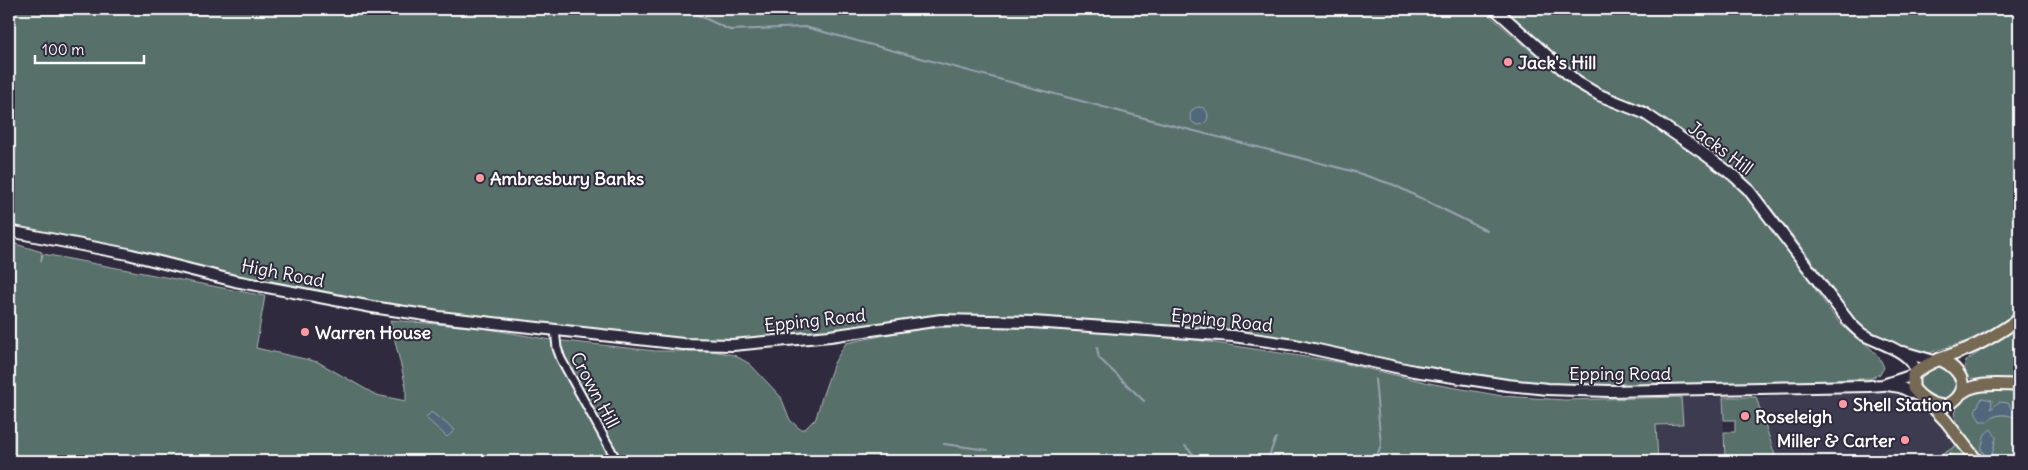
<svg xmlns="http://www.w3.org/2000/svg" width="2028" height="470" font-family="Delius,sans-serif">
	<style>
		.built { fill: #3d3a50 }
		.green { fill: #596f6a; stroke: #acb7b4 }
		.water { fill: #51687c; stroke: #97a4b0 }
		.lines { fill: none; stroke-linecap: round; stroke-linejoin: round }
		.stream { stroke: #97a4b0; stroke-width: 2 }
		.street-casing { stroke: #fff; stroke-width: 11 }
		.secondary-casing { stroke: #fff; stroke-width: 14 }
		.primary-casing { stroke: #fff; stroke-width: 15 }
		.street { stroke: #2f2a3d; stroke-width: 7 }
		.secondary { stroke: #2f2a3d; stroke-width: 10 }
		.primary { stroke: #776a54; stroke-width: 11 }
		.poi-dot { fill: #ff9aa2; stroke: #2f2a3d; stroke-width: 2 }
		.labels { text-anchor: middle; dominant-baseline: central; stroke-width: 4; stroke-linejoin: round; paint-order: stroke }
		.poi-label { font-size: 18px; font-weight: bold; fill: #fff; stroke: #2f2a3d; text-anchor: start }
		.street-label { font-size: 18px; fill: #fff; stroke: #2f2a3d }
	</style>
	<rect width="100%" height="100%" fill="#2f2a3d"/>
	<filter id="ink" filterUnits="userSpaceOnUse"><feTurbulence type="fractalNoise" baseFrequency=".02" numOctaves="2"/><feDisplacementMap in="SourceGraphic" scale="10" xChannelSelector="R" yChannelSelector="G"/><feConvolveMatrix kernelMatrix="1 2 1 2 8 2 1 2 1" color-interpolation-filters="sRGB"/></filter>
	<g filter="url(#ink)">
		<path class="built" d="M 1887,392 L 1906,397 L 1925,407 L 1942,424 L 1957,445 L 1932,461 L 1777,461 L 1756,397 Z
			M 1681,397 L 1723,397 L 1725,461 L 1658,461 L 1656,425 L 1682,424 Z"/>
		<path class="green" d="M 9,9 L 1482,9 C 1503,27 1524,45 1545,63 C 1555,71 1564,80 1574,87 C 1595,102 1621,107 1643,118 C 1670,132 1700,155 1724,175 C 1772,214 1800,272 1838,321 C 1852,339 1877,345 1884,368 L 1880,374 L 1871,378 L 1743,385 L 1564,387 L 1426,371 L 1356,351 L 1247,335 L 1115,321 L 980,315 L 945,316 L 813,334 L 738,341 L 665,338 L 440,313 L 335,297 L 9,228 Z
			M 1501,9 L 2019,9 L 2019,314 L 1996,332 L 1929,353 L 1907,350 L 1862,327 L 1849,314 L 1807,254 L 1752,184 L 1707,147 L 1649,110 L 1592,84 L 1568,68 Z
			M 9,242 L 42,252 L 41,261 L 43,254 L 265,296 L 256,348 L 318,362 L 376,395 L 406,401 L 406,387 L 390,320 L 483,328 L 545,339 L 656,351 L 712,351 L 734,355 L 750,364 L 781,397 L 790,420 L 800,429 L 805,429 L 816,418 L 822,397 L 834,363 L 846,343 L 916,329 L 967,326 L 1044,329 L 1183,338 L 1338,362 L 1434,384 L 1502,396 L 1565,400 L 1681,397 L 1683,424 L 1656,425 L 1658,461 L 9,461 Z
			M 2019,326 L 2019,381 L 1971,379 C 1965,373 1962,367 1967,360 Z
			M 1939,363 L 1960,379 L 1955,392 L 1941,400 L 1920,388 L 1917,385 L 1918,375 Z
			M 1979,391 L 2019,391 L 2019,412 L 2012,410 L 2008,403 L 1988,421 C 1999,412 2007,414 2019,419 L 2019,456 L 2010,458 L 2009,461 L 2002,461 L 2003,458 L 1992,455 L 1996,437 L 1981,449 L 1989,461 L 1978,461 C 1963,437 1935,405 1979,391 Z
			M 1723,397 L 1756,397 L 1777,461 L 1725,461 L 1724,432 L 1735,432 L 1735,420 L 1724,420 Z
			M 1957,445 L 1969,461 L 1932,461 Z"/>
		<path class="water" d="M1190 116a9 9 0 1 1 18 0a9 9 0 1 1-18 0Z
			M 1982,398 L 1992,400 L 1991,409 L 1999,402 L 2008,403 L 2012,410 L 2019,412 L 2019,419 C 2007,414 1998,412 1988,421 L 1980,421 L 1975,411 Z
			M 431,412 L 455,430 L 447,437 L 426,418 Z
			M 1991,429 L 1996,437 L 1992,455 L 2004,458 L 2002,461 L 1989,461 L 1981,449 L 1985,434 Z"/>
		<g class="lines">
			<path class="stream" d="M 685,9 L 730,30 L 805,27 L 1163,123 L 1352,171 L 1394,185 L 1487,231
				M 1097,348 L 1099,358 L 1144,401
				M 944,444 L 988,450
				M 1185,446 L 1200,461
				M 1267,461 L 1276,438
				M 1375,461 L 1381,445 L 1375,379
				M 1940,461 L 1951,454"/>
			<g class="street-casing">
				<path id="street" d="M 555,330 L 557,348 L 561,359 L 617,461"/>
			</g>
			<g class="secondary-casing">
				<path id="secondary" d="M 1495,9 L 1577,82 L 1599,95 L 1644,113 L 1703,153 L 1734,176 L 1748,189 L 1850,323 C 1854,327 1858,331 1862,334 C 1879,344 1911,350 1916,372
					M 9,231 L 128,254 L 235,281 L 372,307 L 439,317 L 683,344 L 733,345 L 830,336 L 941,320 L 1033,322 L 1233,336 L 1295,345 L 1414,371 L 1507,385 L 1548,389 L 1609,391 L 1869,386 L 1883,385 L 1913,375
					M 1903,352 L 1934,361
					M 1887,385 L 1900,387 L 1921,397"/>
			</g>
			<g class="primary-casing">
				<path id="primary" d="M 1939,359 C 1963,369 1974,393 1945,406 C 1931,405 1922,399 1913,388 L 1913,375 C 1928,361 1947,357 1965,350 C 1985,342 2002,331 2019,319
					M 1960,394 C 1976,381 2000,385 2019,385
					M 1930,404 L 1946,421 L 1977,461"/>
			</g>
			<use href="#street" class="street"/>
			<use href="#secondary" class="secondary"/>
			<use href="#primary" class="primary"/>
		</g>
	</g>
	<g class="poi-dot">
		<circle cx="1508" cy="62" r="5"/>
		<circle cx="480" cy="178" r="5"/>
		<circle cx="305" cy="332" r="5"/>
		<circle cx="1843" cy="404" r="5"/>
		<circle cx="1745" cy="416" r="5"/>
		<circle cx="1905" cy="440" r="5"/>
	</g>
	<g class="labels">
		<g class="poi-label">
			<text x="1518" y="62">Jack's Hill</text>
			<text x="490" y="178">Ambresbury Banks</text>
			<text x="315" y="332">Warren House</text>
			<text x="1853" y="404">Shell Station</text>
			<text x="1755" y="416">Roseleigh</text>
			<text x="1895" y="440" text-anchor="end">Miller &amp; Carter</text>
		</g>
		<g class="street-label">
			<text transform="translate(1721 148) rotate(37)">Jacks Hill</text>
			<text transform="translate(283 273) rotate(11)">High Road</text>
			<text transform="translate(815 320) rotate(-6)">Epping Road</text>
			<text transform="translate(1222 320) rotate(6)">Epping Road</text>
			<text x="1620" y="373">Epping Road</text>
			<text transform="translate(595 390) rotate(62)">Crown Hill</text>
		</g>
	</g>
	<rect width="2028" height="470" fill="none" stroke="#2f2a3d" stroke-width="30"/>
	<rect x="15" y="15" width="1998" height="440" fill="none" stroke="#fff" stroke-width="2" filter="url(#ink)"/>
	<path d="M35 55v8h109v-8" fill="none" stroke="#ffffff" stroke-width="2.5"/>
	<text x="42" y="55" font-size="15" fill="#ffffff" stroke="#2f2a3d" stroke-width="4" paint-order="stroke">100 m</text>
</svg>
